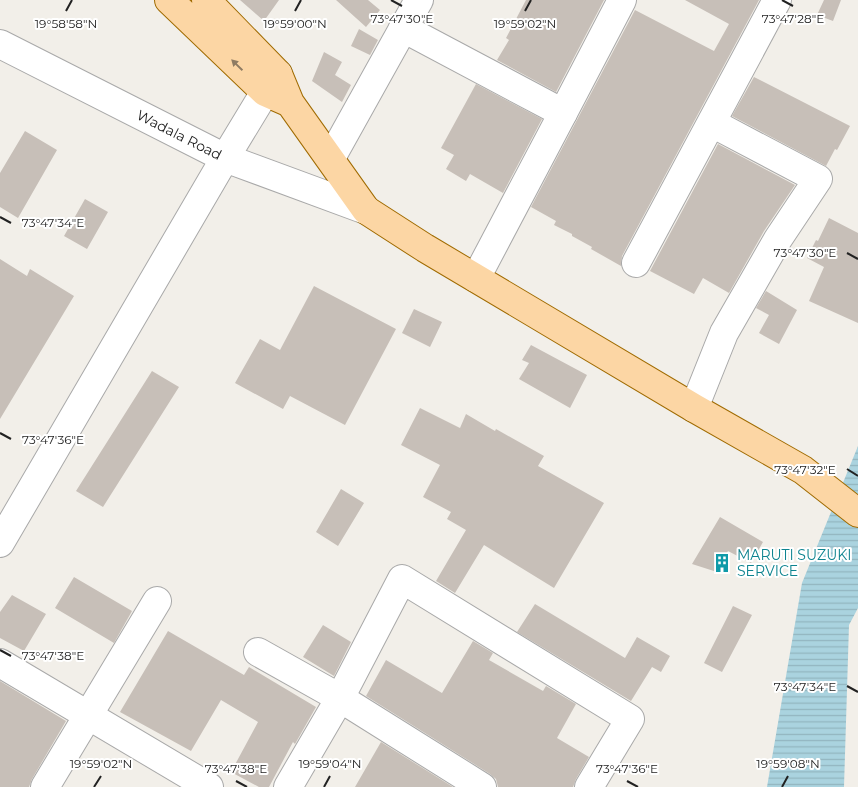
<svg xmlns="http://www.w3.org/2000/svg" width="858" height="787" font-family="Montserrat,sans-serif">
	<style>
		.water { fill: url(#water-rules) }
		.building { fill: #c7bfb8 }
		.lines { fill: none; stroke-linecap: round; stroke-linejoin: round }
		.minor-casing { stroke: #a9a9a9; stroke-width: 30 }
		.major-casing { stroke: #a06b00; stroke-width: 30 }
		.minor { stroke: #fff; stroke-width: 28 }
		.major { stroke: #fcd6a4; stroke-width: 28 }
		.oneway { fill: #8f7c63 }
		.ticks { fill: none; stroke: #222; stroke-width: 2 }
		.labels { text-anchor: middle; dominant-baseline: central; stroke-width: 4; stroke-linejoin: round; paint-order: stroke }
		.street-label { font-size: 14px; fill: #222; stroke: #fff }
		.culture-label { font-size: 14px; fill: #0d838f; stroke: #fff; text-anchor: start }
		.ticks-label { font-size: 12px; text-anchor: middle; fill: #222; stroke: #fff; stroke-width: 4; stroke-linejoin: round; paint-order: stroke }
	</style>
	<defs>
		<pattern id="water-rules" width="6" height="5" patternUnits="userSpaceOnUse" patternTransform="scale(1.25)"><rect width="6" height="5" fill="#aad3df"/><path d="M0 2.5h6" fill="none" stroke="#92b5bf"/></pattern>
	</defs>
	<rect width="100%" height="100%" fill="#f2efe9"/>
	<path class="water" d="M 858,446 L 858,608 L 849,625 L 844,787 L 767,787 L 802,583 Z"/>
	<path class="building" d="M 240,0 L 279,0 L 264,21 Z
		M 336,0 L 368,0 L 380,10 L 366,27 Z
		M 526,0 L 604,0 L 556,92 L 497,60 L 509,40 L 506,38 Z
		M 685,0 L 759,0 L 622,256 L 621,266 L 591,249 L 592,247 L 572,236 L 572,234 L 554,225 L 556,221 L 531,207 L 635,10 L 714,51 L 729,24 Z
		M 824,0 L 841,0 L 833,21 L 817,15 Z
		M 359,29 L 378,40 L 370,55 L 351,46 Z
		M 324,52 L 342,62 L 335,75 L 351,85 L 342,102 L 312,81 Z
		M 754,77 L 850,126 L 837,150 L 835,149 L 826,166 L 732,116 Z
		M 476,84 L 542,119 L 503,193 L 470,174 L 466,181 L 446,169 L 454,155 L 441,148 Z
		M 25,131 L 57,150 L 18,218 L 0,207 L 0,173 Z
		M 718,144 L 795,185 L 764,231 L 729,293 L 703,278 L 694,294 L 650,271 Z
		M 85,199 L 108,212 L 87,249 L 64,236 Z
		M 829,218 L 858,233 L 858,323 L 809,301 L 824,267 L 807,258 L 816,240 L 818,241 Z
		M 0,259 L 27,276 L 30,269 L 74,296 L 0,419 Z
		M 314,286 L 396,329 L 345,425 L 290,396 L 283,409 L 235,383 L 260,339 L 280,350 Z
		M 766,291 L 797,310 L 779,344 L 759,333 L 769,315 L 756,308 Z
		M 414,309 L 442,322 L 430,347 L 402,333 Z
		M 531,345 L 587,375 L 570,408 L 519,379 L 529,363 L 522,360 Z
		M 152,371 L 179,387 L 103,507 L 76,491 Z
		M 420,408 L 460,428 L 466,414 L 495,431 L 496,429 L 544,456 L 538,466 L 604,503 L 554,588 L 484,545 L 455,593 L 436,581 L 466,530 L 447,519 L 451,512 L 423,497 L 440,465 L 401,445 Z
		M 341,489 L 364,503 L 338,546 L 316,532 Z
		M 720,517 L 763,542 L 751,563 L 728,551 L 717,572 L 692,564 Z
		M 74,577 L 132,611 L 114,643 L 55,608 Z
		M 12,595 L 46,614 L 24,651 L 0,638 L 0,612 Z
		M 535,604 L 625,658 L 637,637 L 670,656 L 661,672 L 652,667 L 631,701 L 517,632 Z
		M 733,606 L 752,615 L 722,672 L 704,663 Z
		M 323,625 L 351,642 L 334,676 L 303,657 Z
		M 168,631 L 244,675 L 249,667 L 316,707 L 295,744 L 293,742 L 269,787 L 259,787 L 231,772 L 258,722 L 221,700 L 191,751 L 120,712 Z
		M 473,641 L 493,653 L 489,660 L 543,691 L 546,686 L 576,704 L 557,738 L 589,757 L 576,779 L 573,787 L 498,787 L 496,779 L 490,774 L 366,696 L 386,660 L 442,693 Z
		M 0,681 L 66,721 L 32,779 L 29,787 L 0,787 Z
		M 381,742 L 453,787 L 355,787 Z"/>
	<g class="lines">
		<g class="minor-casing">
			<g id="minor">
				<path d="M 403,28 L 563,113 L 622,0"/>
				<path id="s1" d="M 0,44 L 225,158 L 366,210"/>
				<path d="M 331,158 L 419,0"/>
				<path d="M 636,263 L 777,0"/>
				<path d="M 476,278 L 563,113"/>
				<path d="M 694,408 L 724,333 L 778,239 L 818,179 L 712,123"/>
				<path d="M 0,543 L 225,158 L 265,92 L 278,74"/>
				<path d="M 258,652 L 340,698 L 482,787"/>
				<path d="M 0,663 L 209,787"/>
				<path d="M 45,787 L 157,601"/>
				<path d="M 288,787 L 340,698 L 402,579 L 630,719 L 589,787"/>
			</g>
		</g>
		<g class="major-casing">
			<path id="major" d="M 169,0 L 265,92 L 290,103
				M 206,0 L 278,74 L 290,103 L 366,210 L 425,248 L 694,408 L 803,470 L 858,513"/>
		</g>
		<use href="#minor" class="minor"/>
		<use href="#major" class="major"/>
	</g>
	<defs><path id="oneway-solid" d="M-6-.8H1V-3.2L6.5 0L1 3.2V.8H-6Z" transform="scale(1.25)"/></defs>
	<use class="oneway" href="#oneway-solid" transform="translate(237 65) rotate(-136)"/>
	<path class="ticks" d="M 391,0 L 402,6M 782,0 L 793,6M 66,11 L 72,0M 295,11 L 301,0M 525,11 L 531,0M 0,217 L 11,223M 847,253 L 858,259M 0,433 L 11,439M 847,469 L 858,476M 0,650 L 11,656M 847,686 L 858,692M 236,781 L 247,787M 627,781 L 638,787M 94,787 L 101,776M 324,787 L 330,776M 782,787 L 788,776"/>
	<defs>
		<g id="building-bare" transform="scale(1.5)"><path d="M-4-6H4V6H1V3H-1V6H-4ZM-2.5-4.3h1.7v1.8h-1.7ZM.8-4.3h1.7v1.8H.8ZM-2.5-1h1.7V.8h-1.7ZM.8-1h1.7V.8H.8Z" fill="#0f9aa8" stroke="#fff" stroke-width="2.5" paint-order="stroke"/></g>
	</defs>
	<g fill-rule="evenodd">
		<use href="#building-bare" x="722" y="563"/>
	</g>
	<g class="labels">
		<g class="street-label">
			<text stroke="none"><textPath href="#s1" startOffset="201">Wadala Road</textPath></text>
		</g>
		<g class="culture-label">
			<text x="737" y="555">MARUTI SUZUKI<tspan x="737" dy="16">SERVICE</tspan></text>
		</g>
	</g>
	<g class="ticks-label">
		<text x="402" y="23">73°47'30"E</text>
		<text x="793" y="23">73°47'28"E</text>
		<text x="66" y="28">19°58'58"N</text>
		<text x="295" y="28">19°59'00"N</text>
		<text x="525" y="28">19°59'02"N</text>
		<text x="53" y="227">73°47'34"E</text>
		<text x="805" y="257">73°47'30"E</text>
		<text x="53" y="444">73°47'36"E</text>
		<text x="805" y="474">73°47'32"E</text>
		<text x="53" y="660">73°47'38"E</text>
		<text x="805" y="691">73°47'34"E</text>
		<text x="101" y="768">19°59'02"N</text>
		<text x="330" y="768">19°59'04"N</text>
		<text x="788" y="768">19°59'08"N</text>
		<text x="236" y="773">73°47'38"E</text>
		<text x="627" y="773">73°47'36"E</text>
	</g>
</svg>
